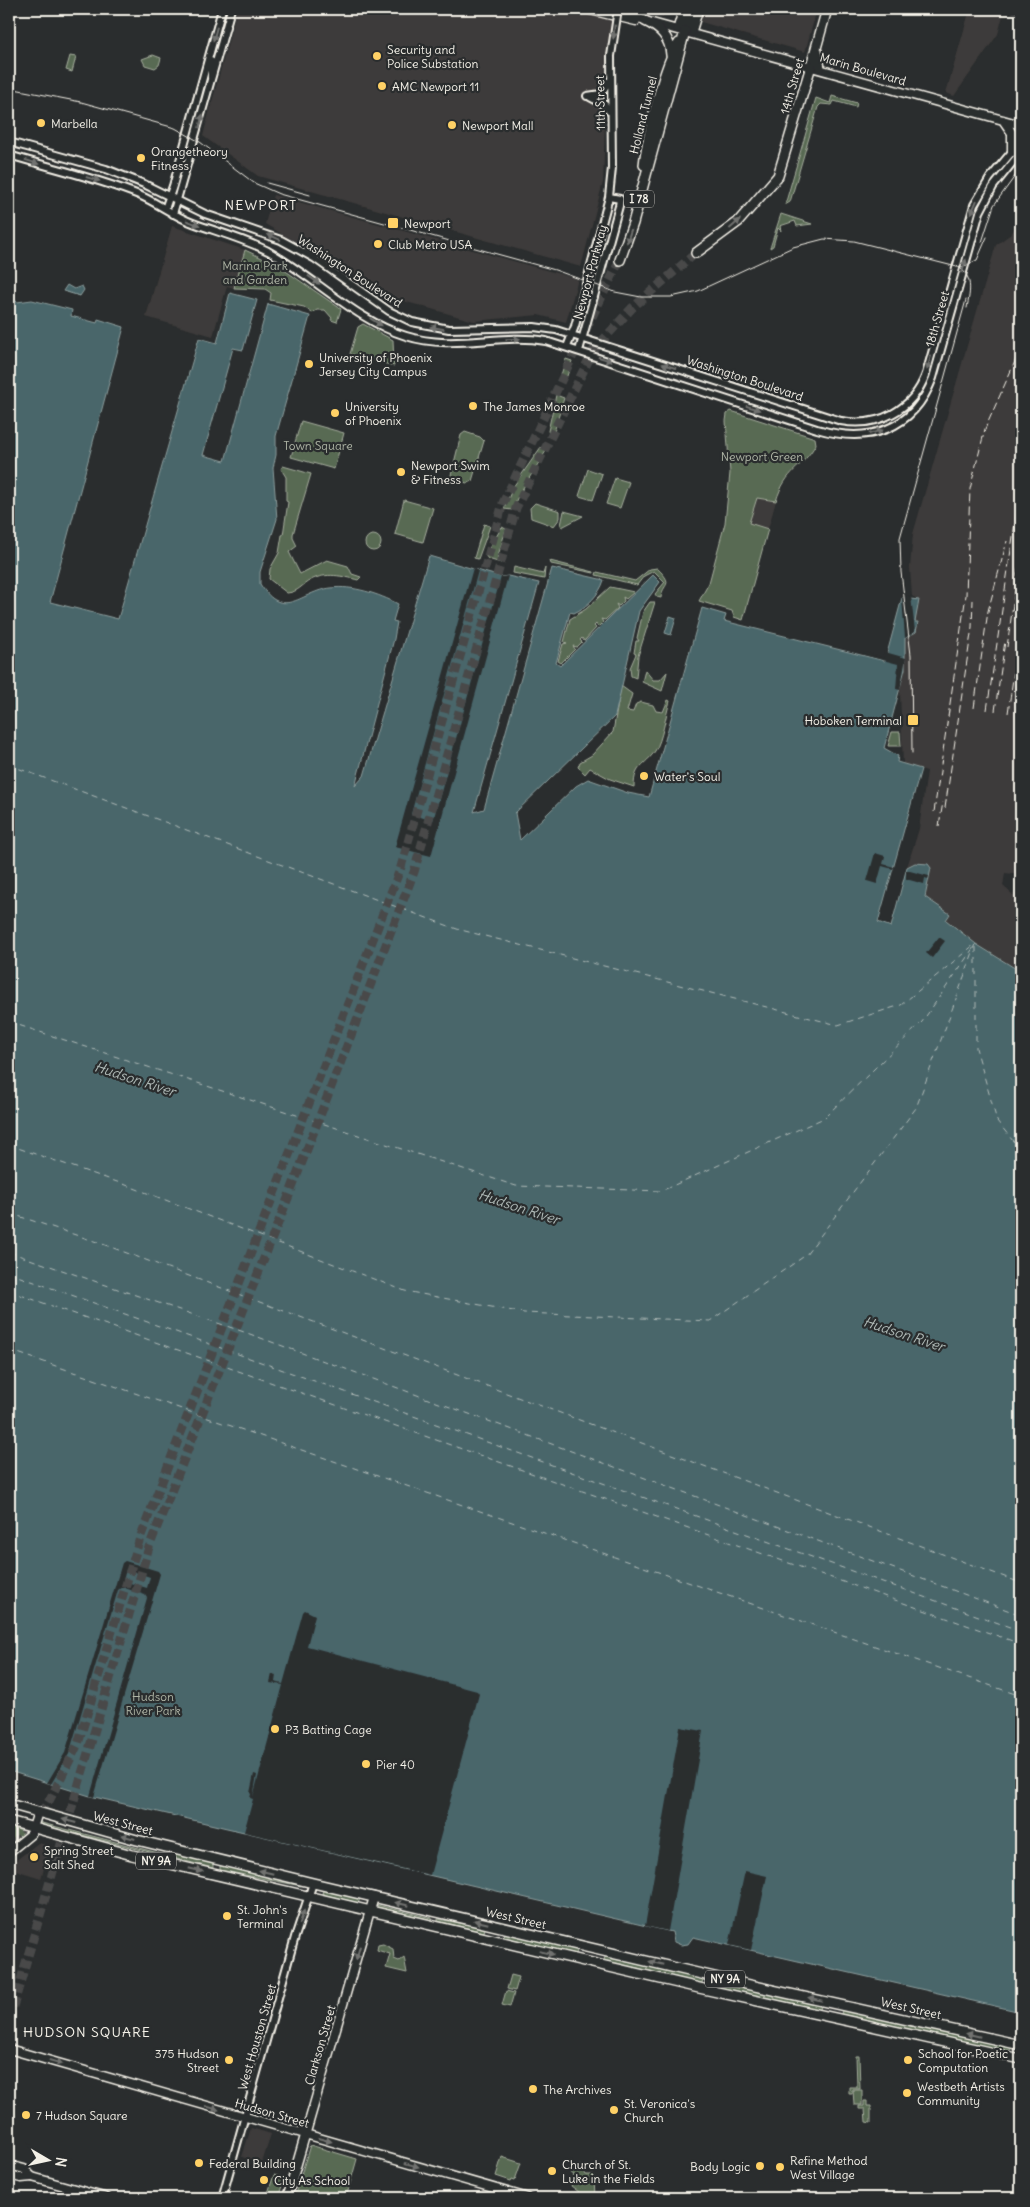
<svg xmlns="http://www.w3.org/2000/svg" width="1030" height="2207" font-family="Delius,sans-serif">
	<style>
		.built { fill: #3e3b3a }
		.green { fill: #596a53; stroke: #a6ae9e }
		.water { fill: #48666b; stroke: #8d9e9d }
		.pier { fill: #2a2d2e; fill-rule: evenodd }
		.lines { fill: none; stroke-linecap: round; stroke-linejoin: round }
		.ferry { stroke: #afb9b6; stroke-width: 1; stroke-dasharray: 6 5; stroke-linecap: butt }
		.tertiary-tunnel { stroke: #484a4a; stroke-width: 6; stroke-dasharray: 6 3; stroke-linecap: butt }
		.motorway-tunnel { stroke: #484a4a; stroke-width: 9; stroke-dasharray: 9 4.5; stroke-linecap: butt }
		.tertiary-casing { stroke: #f4f1e8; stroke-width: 10 }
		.secondary-casing { stroke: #f4f1e8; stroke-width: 11 }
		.primary-casing { stroke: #f4f1e8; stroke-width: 11 }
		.trunk-casing { stroke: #f4f1e8; stroke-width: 12 }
		.motorway-casing { stroke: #f4f1e8; stroke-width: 12 }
		.tertiary { stroke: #2a2d2e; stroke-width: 6 }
		.secondary { stroke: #2a2d2e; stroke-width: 8 }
		.primary { stroke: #2a2d2e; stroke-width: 8 }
		.trunk { stroke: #2a2d2e; stroke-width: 9 }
		.motorway { stroke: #2a2d2e; stroke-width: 9 }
		.tram { stroke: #f4f1e8; stroke-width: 1 }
		.rail { stroke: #f4f1e8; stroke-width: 1; stroke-dasharray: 8 4; stroke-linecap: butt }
		.tertiary-bridge-casing { stroke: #f4f1e8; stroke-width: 10; stroke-linecap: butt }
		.tertiary-bridge { stroke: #2a2d2e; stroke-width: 6 }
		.oneway { fill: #71726f }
		.poi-dot { fill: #ffd166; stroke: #2a2d2e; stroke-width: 2 }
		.labels { text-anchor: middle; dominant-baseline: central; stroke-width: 4.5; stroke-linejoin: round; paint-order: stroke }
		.shield { fill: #2a2d2e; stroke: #b7b6b0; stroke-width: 1 }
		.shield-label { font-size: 11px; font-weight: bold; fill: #f4f1e8 }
		.poi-label { font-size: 12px; fill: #f4f1e8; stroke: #2a2d2e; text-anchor: start }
		.street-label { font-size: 12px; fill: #f4f1e8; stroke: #2a2d2e }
		.park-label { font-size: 12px; fill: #aeb4a5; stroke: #2a2d2e }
		.neighbourhood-label { font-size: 14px; letter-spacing: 1px; fill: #f4f1e8; stroke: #2a2d2e }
		.water-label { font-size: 14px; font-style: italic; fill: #afb9b6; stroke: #2a2d2e }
	</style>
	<rect width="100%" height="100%" fill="#2a2d2e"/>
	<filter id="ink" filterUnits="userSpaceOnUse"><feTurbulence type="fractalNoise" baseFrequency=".02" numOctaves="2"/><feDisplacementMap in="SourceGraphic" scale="10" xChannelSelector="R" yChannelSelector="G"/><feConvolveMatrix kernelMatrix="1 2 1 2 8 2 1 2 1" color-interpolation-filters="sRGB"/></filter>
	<g filter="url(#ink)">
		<path class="built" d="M 237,9 L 592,9 L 612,14 L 607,63 L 603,182 L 581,267 L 258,176 L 203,136 Z
			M 636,9 L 665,9 L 663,17 Z
			M 704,9 L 817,9 L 805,52 L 701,22 Z
			M 970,9 L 982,9 L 1003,15 L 998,34 L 954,96 L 946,93 Z
			M 273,195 L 578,279 L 566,322 L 538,315 L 474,321 L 389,297 L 265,224 Z
			M 1021,219 L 1021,875 L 1005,873 L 1003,886 L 1013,895 L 1018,892 L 1021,894 L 1021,972 L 976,944 L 946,920 L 950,915 L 925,897 L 927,880 L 915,863 L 907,867 L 919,829 L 927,771 L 903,764 L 900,690 L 905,669 L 905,638 L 918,622 L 915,622 L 914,619 L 919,600 L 912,596 L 910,568 L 913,534 L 996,245 L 1011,234 Z
			M 172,226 L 245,250 L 234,288 L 227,286 L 213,336 L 146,317 Z
			M 757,498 L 776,501 L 768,529 L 749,523 Z
			M 38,1843 L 51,1846 L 41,1878 L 9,1868 L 9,1866 Z
			M 251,2128 L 271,2134 L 262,2163 L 242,2157 Z"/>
		<path class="green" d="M 153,55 L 161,58 L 159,65 L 155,68 L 145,65 L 142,59 Z
			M 70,56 L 76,57 L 72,72 L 66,70 Z
			M 832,96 L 857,103 L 856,107 L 834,101 L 832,105 L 821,104 L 818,107 L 790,202 L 785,205 L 816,98 L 830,103 Z
			M 781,214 L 812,224 L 797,226 L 795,221 L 780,226 L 781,231 L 778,228 L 773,246 L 770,248 Z
			M 245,250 L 277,265 L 341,309 L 337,322 L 331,320 L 332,318 L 325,310 L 317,310 L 312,313 L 304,307 L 270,300 L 271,293 L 265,289 L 234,288 Z
			M 363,324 L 393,340 L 394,366 L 350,354 L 358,327 Z
			M 566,359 L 572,361 L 567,376 L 564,378 L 561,375 Z
			M 556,395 L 564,398 L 554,432 L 550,435 L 548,431 Z
			M 731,411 L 815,438 L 816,444 C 802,469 786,469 776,501 L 757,498 L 749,523 L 768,529 L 743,620 L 734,617 L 732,611 L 699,601 L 709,583 L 725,523 L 730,473 L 726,421 L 727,414 Z
			M 301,421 L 344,433 L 334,469 L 291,457 Z
			M 465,432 L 480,437 L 484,441 L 472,481 L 467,483 L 452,479 L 451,475 L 461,435 Z
			M 541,447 L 546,451 L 518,496 L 512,510 L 504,509 L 513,487 Z
			M 283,466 L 311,474 L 293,534 L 293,538 L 297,546 L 289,552 L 300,574 L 327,560 L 348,566 L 352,574 L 361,577 L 358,580 C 343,576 326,572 311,580 C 301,585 299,592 287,593 L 269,579 L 270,569 L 279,553 L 282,535 L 283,535 L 288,502 L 286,501 L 286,477 L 281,469 Z
			M 588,469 L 602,474 L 593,500 L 579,496 Z
			M 615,478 L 629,482 L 620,508 L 606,504 Z
			M 404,500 L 433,508 L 423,542 L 395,534 Z
			M 535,503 L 560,511 L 560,518 L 554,526 L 531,518 L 530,508 Z
			M 564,511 L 583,516 L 562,527 L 561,525 Z
			M 484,524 L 490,526 L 478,559 L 474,558 Z
			M 502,527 L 506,529 L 497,559 L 503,561 L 501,563 L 488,559 L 485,555 Z
			M365 543a8 8 0 1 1 16 0a8 8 0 1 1-16 0Z
			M 550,561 L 594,572 L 594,573 L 551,564 Z
			M 514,567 L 543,574 L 545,568 L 544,579 L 513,573 Z
			M 657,568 C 676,586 662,583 661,598 L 657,597 L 655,594 L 665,582 L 654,571 L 644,576 L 637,585 L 596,575 L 597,572 L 635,581 L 650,569 Z
			M 610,587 L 634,592 L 626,599 L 623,597 L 624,601 L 619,606 L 616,604 L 618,608 L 605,620 L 601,619 L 603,622 L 598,627 L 596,624 L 594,626 L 596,628 L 584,641 L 582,638 L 580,640 L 582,642 L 577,647 L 573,646 L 575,649 L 561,663 L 558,661 L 563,644 L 567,643 L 564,642 L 570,619 L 586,609 Z
			M 650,602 L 655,602 L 638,656 L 636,678 L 631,676 L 630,668 L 636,654 L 634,653 L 636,641 L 639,641 L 637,638 L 643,612 Z
			M 645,670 L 653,680 L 660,680 L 667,672 L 662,691 L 642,682 Z
			M 621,686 L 632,694 L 627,711 L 633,712 L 636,704 L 641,702 L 653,705 L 656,711 L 663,712 L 668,700 L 670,701 C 666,714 662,741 655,751 C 645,766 634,765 634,787 L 610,779 L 590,768 L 585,774 L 578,767 L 580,762 L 592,755 L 613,732 Z
			M 892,732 L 900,732 L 901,746 L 888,746 Z
			M 38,1822 L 166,1855 L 180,1855 L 213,1863 L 213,1868 L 38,1824 Z
			M 9,1827 L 26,1832 L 9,1847 Z
			M 220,1865 L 301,1884 L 301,1886 L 220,1870 Z
			M 323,1890 L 360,1899 L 358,1903 L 322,1894 Z
			M 377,1905 L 432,1918 L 432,1920 L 376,1907 Z
			M 438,1919 L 485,1928 L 484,1932 L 438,1921 Z
			M 505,1932 L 577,1950 L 576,1954 L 504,1937 Z
			M 383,1944 L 393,1949 L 394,1959 L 399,1961 L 404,1957 L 407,1973 L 386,1968 L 390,1954 L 377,1950 L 378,1945 Z
			M 605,1957 L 703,1979 L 702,1983 L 604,1960 Z
			M 511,1975 L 519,1977 L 515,1991 L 507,1989 Z
			M 721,1983 L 821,2006 L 820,2010 L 720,1987 Z
			M 506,1991 L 514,1993 L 510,2007 L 502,2005 Z
			M 842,2010 L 1011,2048 L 1010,2052 L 841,2014 Z
			M 856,2056 L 859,2056 L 860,2089 L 852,2089 L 852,2093 L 849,2093 L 849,2087 L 857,2087 Z
			M 853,2090 L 862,2090 L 862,2105 L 854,2105 Z
			M 864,2101 L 867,2101 L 867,2106 L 871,2106 L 871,2123 L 866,2122 L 865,2109 L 859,2109 L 859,2106 L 864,2106 Z
			M 310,2145 L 357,2159 L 346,2198 L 294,2198 Z
			M 502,2157 L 521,2163 L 515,2180 L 512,2179 L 511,2181 L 496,2176 Z
			M 580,2165 L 586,2175 L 594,2175 L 595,2198 L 577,2198 L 579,2192 L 571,2186 L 574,2175 L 571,2173 L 573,2168 Z
			M 274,2175 L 284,2178 L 279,2196 L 268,2193 Z"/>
		<path class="water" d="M 67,285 L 74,289 L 82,286 L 84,290 L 80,296 L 63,291 Z
			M 230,293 L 257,300 L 243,350 L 233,348 L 203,455 L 225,461 L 268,304 L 310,316 L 276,436 L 276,455 L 273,468 L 277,519 L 260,572 L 260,584 C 284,622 301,591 331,588 C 352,585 379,594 398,604 L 393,621 L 397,622 L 394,639 L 355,786 L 364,776 L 429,556 L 501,577 L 508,576 L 539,583 L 474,812 L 484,809 L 552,568 L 604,580 C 600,594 587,607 574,613 L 570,612 L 556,663 L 560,666 L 653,575 L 660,582 L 639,611 L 615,716 L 515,813 L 520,840 L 576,786 L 588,779 L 628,793 L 649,797 L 702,608 L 726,615 L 724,621 L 885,661 L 902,598 L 919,600 L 915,622 L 918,622 L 916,632 L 905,638 L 905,669 L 884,748 L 898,756 L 897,762 L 921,769 L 878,922 L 891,927 L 907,867 L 915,863 L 928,864 L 931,868 L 925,897 L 950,914 L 946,920 L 976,944 L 1021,972 L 1021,2012 L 693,1937 L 688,1944 L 681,1945 L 674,1942 L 672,1932 L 90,1796 L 9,1771 L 9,296 L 17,302 L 32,300 L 72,310 L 71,316 L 97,323 L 98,319 L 124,327 L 50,602 L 118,619 L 199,338 L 217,343 Z
			M 670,616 L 676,618 L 671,635 L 665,633 Z"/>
		<path class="pier" d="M 473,568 L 478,571 L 411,814 L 433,821 L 501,577 L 508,576 L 431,856 L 395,847 Z
			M 911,596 L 915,632 L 905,638 L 902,598 Z
			M 885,652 L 906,658 L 900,690 L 896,689 L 898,664 L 864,655 L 865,653 L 883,658 Z
			M 875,853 L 885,856 L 883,864 L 894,867 L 893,869 L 882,866 L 877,884 L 867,881 Z
			M 906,870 L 929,876 L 928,879 L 925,878 L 924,884 L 906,879 Z
			M 939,937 L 945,941 L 932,958 L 926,953 Z
			M 125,1561 L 158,1571 L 160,1574 L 94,1797 L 90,1796 L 147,1598 L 145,1595 L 122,1587 L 118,1590 L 69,1754 L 51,1784 L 47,1783 L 65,1753 L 122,1563 ZM 126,1569 L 150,1577 L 147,1588 L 123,1581 Z
			M 305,1610 L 315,1615 L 307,1646 L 477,1691 L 479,1694 L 430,1875 L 244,1832 L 253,1799 L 250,1798 L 251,1794 L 250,1793 L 254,1774 L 257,1775 L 253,1797 L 283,1685 L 270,1683 L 272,1674 L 276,1675 L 275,1682 L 283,1684 L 303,1612 Z
			M 680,1727 L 703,1731 L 668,1931 L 645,1926 Z
			M 745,1871 L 767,1876 L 751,1950 L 729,1945 Z"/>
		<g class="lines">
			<path class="ferry" d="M 9,765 L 457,929 L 838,1025 L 901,1005 L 975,944
				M 976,947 L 976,1048 L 997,1121 L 1021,1151
				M 9,1022 L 516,1186 L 661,1191 L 824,1118 L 922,1022 L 974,947
				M 9,1145 L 126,1185 L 405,1291 L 524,1313 L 710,1321 L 806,1255 L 916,1108 L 976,944
				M 9,1213 L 97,1242 L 1021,1583
				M 9,1252 L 247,1333 L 1021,1615
				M 9,1273 L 1021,1631
				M 9,1291 L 1021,1644
				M 9,1350 L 1021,1696"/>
			<path class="tertiary-tunnel" d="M 1012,9 L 1021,11"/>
			<path class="motorway-tunnel" d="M 586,329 L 620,260
				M 14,1844 L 35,1822 L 49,1801 L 78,1744 L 140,1538 L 401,867 L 503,503 L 579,343
				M 9,2020 L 149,1547 L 294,1183 L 414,872 L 516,508 L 593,351 L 632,308 L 696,253"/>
			<g class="tertiary-casing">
				<path id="tertiary" d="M 208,60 L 211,61 L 211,78
					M 587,96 L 601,94 L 608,82
					M 590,97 L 605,105 L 609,111
					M 9,142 L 106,169 L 144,184 L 205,214 L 281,240 L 314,258 L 389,311 L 412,322 L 449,329 L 534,327 L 556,330 L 841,421 C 878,428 913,410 926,374 L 974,205 L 990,178 L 1021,141
					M 9,155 C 52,168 97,178 139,195 C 158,203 174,216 193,223 C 218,232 244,239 268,251 C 313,276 358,322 406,336 C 454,351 499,333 546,341 L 817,429 C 868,444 913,431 933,378 L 980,212 L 993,187 L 1021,152
					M 165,209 L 173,186 L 222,9
					M 173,214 L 231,9
					M 567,347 L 575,326 L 609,197 L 612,168 L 611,56
					M 579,351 L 619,206 L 620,199 L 609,197
					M 222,2198 L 295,1937 L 313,1883"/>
			</g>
			<g class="secondary-casing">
				<path id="secondary" d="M 586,9 L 636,21
					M 611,9 L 638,16 L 645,21 L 1021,125
					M 1003,120 L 1012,133 L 1012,152
					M 9,2049 L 528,2198
					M 9,2175 L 21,2178 L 32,2177
					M 287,2198 L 374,1897"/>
			</g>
			<g class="primary-casing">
				<path id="primary" d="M 9,1852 L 31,1834 L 38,1812
					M 9,2165 L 24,2169 L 32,2177 L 107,2198"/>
			</g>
			<g class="trunk-casing">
				<path id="trunk" d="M 678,29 L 684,9
					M 685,31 L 691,9
					M 691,32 L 698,9
					M 817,51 L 820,68
					M 811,66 L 827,9
					M 9,1804 L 137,1840 L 313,1883 L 723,1979 L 1021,2045
					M 9,1821 L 132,1855 L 699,1988 L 1021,2059"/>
			</g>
			<g class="motorway-casing">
				<path id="motorway" d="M 645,21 C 660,28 670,37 671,55
					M 644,165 C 647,138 664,63 679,43
					M 696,253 L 738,222 L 778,176 L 811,66
					M 620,260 L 633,223 L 685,31"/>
			</g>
			<use href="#tertiary" class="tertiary"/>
			<use href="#secondary" class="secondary"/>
			<use href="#primary" class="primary"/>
			<use href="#trunk" class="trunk"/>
			<use href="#motorway" class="motorway"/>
			<path class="tram" d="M 9,88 L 81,102 L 175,128 L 200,142 L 254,183 L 279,194 L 555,270 L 615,292 L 641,297 L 671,297 L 698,291 L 793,247 L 824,239 L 854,241 L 961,268 L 977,260 L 987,237
				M 267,183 L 310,195
				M 982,242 L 994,205 L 1021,168
				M 957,266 C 974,276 970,291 967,308
				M 912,753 L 911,655 L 901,572 L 900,538 L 966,300"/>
			<path class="rail" d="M 1007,647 L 1021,548
				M 974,708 L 988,611 L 1007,541
				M 987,710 L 1021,483
				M 995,711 L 1005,641
				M 1008,713 L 1017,651 L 1020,599
				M 1018,714 L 1021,687
				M 945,808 L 972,627 L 973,600
				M 934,812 L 966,595 L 970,489 L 985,429 L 1021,348
				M 939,826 L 943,802"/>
			<g class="tertiary-bridge-casing">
				<path id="tertiary-bridge" d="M 611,56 L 618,9"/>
			</g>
			<use href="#tertiary-bridge" class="tertiary-bridge"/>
		</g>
		<defs><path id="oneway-solid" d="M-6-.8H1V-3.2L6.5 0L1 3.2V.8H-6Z" transform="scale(1.25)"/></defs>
		<g class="oneway">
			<use href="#oneway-solid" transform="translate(614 32) rotate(97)"/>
			<use href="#oneway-solid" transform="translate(215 34) rotate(105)"/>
			<use href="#oneway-solid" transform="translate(201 121) rotate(-75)"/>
			<use href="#oneway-solid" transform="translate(32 162) rotate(17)"/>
			<use href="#oneway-solid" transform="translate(93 179) rotate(16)"/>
			<use href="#oneway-solid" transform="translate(974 207) rotate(113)"/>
			<use href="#oneway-solid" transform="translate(193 223) rotate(20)"/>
			<use href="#oneway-solid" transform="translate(735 224) rotate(-42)"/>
			<use href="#oneway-solid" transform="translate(629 236) rotate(108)"/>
			<use href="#oneway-solid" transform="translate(274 237) rotate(-156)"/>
			<use href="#oneway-solid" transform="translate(964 266) rotate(-74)"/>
			<use href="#oneway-solid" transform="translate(314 280) rotate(35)"/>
			<use href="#oneway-solid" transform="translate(376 322) rotate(32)"/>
			<use href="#oneway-solid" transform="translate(437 328) rotate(-171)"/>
			<use href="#oneway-solid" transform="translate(513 339) rotate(-2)"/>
			<use href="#oneway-solid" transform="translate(605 359) rotate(18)"/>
			<use href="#oneway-solid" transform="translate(929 363) rotate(106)"/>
			<use href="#oneway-solid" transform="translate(669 366) rotate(-162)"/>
			<use href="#oneway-solid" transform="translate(753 408) rotate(18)"/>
			<use href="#oneway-solid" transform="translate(876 432) rotate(-16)"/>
			<use href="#oneway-solid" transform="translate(69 1821) rotate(-165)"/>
			<use href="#oneway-solid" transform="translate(128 1837) rotate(-165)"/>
			<use href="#oneway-solid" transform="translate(196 1870) rotate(13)"/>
			<use href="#oneway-solid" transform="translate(266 1872) rotate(-167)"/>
			<use href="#oneway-solid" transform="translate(402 1904) rotate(-167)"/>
			<use href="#oneway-solid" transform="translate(302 1917) rotate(-72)"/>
			<use href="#oneway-solid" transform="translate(481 1922) rotate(-167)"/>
			<use href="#oneway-solid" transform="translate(358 1953) rotate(106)"/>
			<use href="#oneway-solid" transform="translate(547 1953) rotate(13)"/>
			<use href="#oneway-solid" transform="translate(656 1963) rotate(-167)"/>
			<use href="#oneway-solid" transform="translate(815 1999) rotate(-167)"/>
			<use href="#oneway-solid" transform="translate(973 2035) rotate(-167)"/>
			<use href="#oneway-solid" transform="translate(56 2062) rotate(16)"/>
			<use href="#oneway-solid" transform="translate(212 2108) rotate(16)"/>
			<use href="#oneway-solid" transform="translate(325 2140) rotate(15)"/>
			<use href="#oneway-solid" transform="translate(412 2165) rotate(16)"/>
		</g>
	</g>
	<g class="poi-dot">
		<circle cx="377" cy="56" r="5"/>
		<circle cx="382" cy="86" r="5"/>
		<circle cx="41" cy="123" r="5"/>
		<circle cx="452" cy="125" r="5"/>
		<circle cx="141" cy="158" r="5"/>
		<rect x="387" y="217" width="12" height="12" rx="2.5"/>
		<circle cx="378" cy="244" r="5"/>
		<circle cx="309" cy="364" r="5"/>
		<circle cx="473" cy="406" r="5"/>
		<circle cx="335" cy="413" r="5"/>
		<circle cx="401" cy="472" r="5"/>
		<rect x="907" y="714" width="12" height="12" rx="2.5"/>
		<circle cx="644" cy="776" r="5"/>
		<circle cx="275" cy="1729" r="5"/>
		<circle cx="366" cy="1764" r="5"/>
		<circle cx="34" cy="1857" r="5"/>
		<circle cx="227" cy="1916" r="5"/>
		<circle cx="229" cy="2060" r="5"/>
		<circle cx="908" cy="2060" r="5"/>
		<circle cx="533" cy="2089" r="5"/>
		<circle cx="907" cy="2093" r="5"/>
		<circle cx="614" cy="2110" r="5"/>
		<circle cx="26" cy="2115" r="5"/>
		<circle cx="199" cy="2163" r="5"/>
		<circle cx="760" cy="2166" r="5"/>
		<circle cx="780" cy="2167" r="5"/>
		<circle cx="552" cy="2171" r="5"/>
		<circle cx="264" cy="2180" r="5"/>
	</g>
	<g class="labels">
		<g class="shield">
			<rect x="624" y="190.5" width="30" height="17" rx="4"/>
			<rect x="136" y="1852.5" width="40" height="17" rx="4"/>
			<rect x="705" y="1970.5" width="40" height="17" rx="4"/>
		</g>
		<g class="shield-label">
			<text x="639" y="199">I 78</text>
			<text x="156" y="1861">NY 9A</text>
			<text x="725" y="1979">NY 9A</text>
		</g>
		<g class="poi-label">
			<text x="387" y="49">Security and<tspan x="387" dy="14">Police Substation</tspan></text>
			<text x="392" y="86">AMC Newport 11</text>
			<text x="51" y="123">Marbella</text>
			<text x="462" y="125">Newport Mall</text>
			<text x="151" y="151">Orangetheory<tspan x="151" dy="14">Fitness</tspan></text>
			<text x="404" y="223">Newport</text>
			<text x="388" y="244">Club Metro USA</text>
			<text x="319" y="357">University of Phoenix<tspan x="319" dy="14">Jersey City Campus</tspan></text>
			<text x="345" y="406">University<tspan x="345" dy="14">of Phoenix</tspan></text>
			<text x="483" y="406">The James Monroe</text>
			<text x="411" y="465">Newport Swim<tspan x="411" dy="14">&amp; Fitness</tspan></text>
			<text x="902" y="720" text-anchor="end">Hoboken Terminal</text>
			<text x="654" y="776">Water's Soul</text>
			<text x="285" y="1729">P3 Batting Cage</text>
			<text x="376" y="1764">Pier 40</text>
			<text x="44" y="1850">Spring Street<tspan x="44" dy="14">Salt Shed</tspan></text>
			<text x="237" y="1909">St. John's<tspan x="237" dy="14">Terminal</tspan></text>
			<text x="219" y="2053" text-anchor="end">375 Hudson<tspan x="219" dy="14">Street</tspan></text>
			<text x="918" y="2053">School for Poetic<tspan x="918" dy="14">Computation</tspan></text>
			<text x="917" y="2086">Westbeth Artists<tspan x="917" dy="14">Community</tspan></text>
			<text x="543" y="2089">The Archives</text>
			<text x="624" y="2103">St. Veronica's<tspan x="624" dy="14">Church</tspan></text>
			<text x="36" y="2115">7 Hudson Square</text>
			<text x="790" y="2160">Refine Method<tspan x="790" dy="14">West Village</tspan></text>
			<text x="209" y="2163">Federal Building</text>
			<text x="562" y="2164">Church of St.<tspan x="562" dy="14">Luke in the Fields</tspan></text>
			<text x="750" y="2166" text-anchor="end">Body Logic</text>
			<text x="274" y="2180">City As School</text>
		</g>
		<g class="street-label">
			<text transform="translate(863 69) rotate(16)">Marin Boulevard</text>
			<text transform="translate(792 86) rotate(-74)">14th Street</text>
			<text transform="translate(600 103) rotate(-91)">11th Street</text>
			<text transform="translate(643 115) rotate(-76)">Holland Tunnel</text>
			<text transform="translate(350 271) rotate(33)">Washington Boulevard</text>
			<text transform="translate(590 272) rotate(-75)">Newport Parkway</text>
			<text transform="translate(937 319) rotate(-74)">18th Street</text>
			<text transform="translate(745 378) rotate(18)">Washington Boulevard</text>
			<text transform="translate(123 1823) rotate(15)">West Street</text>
			<text transform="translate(516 1918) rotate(13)">West Street</text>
			<text transform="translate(911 2008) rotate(13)">West Street</text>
			<text transform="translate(257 2037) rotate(-74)">West Houston Street</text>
			<text transform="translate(320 2045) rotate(-74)">Clarkson Street</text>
			<text transform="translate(272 2113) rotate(16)">Hudson Street</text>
		</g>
		<g class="park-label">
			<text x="255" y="265">Marina Park<tspan x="255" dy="14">and Garden</tspan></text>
			<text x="318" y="445">Town Square</text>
			<text x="762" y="456">Newport Green</text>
			<text x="153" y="1696">Hudson<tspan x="153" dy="14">River Park</tspan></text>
		</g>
		<g class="neighbourhood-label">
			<text x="261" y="205">NEWPORT</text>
			<text x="87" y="2032">HUDSON SQUARE</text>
		</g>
		<g class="water-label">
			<text transform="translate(135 1079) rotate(18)">Hudson River</text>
			<text transform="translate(519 1207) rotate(18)">Hudson River</text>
			<text transform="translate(904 1334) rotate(18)">Hudson River</text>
		</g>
	</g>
	<rect width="1030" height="2207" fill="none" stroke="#2a2d2e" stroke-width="30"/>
	<rect x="15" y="15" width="1000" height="2177" fill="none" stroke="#f4f1e8" stroke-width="2" filter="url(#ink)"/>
	<g transform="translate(48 2160) rotate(99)" stroke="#2a2d2e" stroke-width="4" paint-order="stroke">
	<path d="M0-4L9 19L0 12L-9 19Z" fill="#f4f1e8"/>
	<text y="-8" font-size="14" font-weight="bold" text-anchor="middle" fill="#f4f1e8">N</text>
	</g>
</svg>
